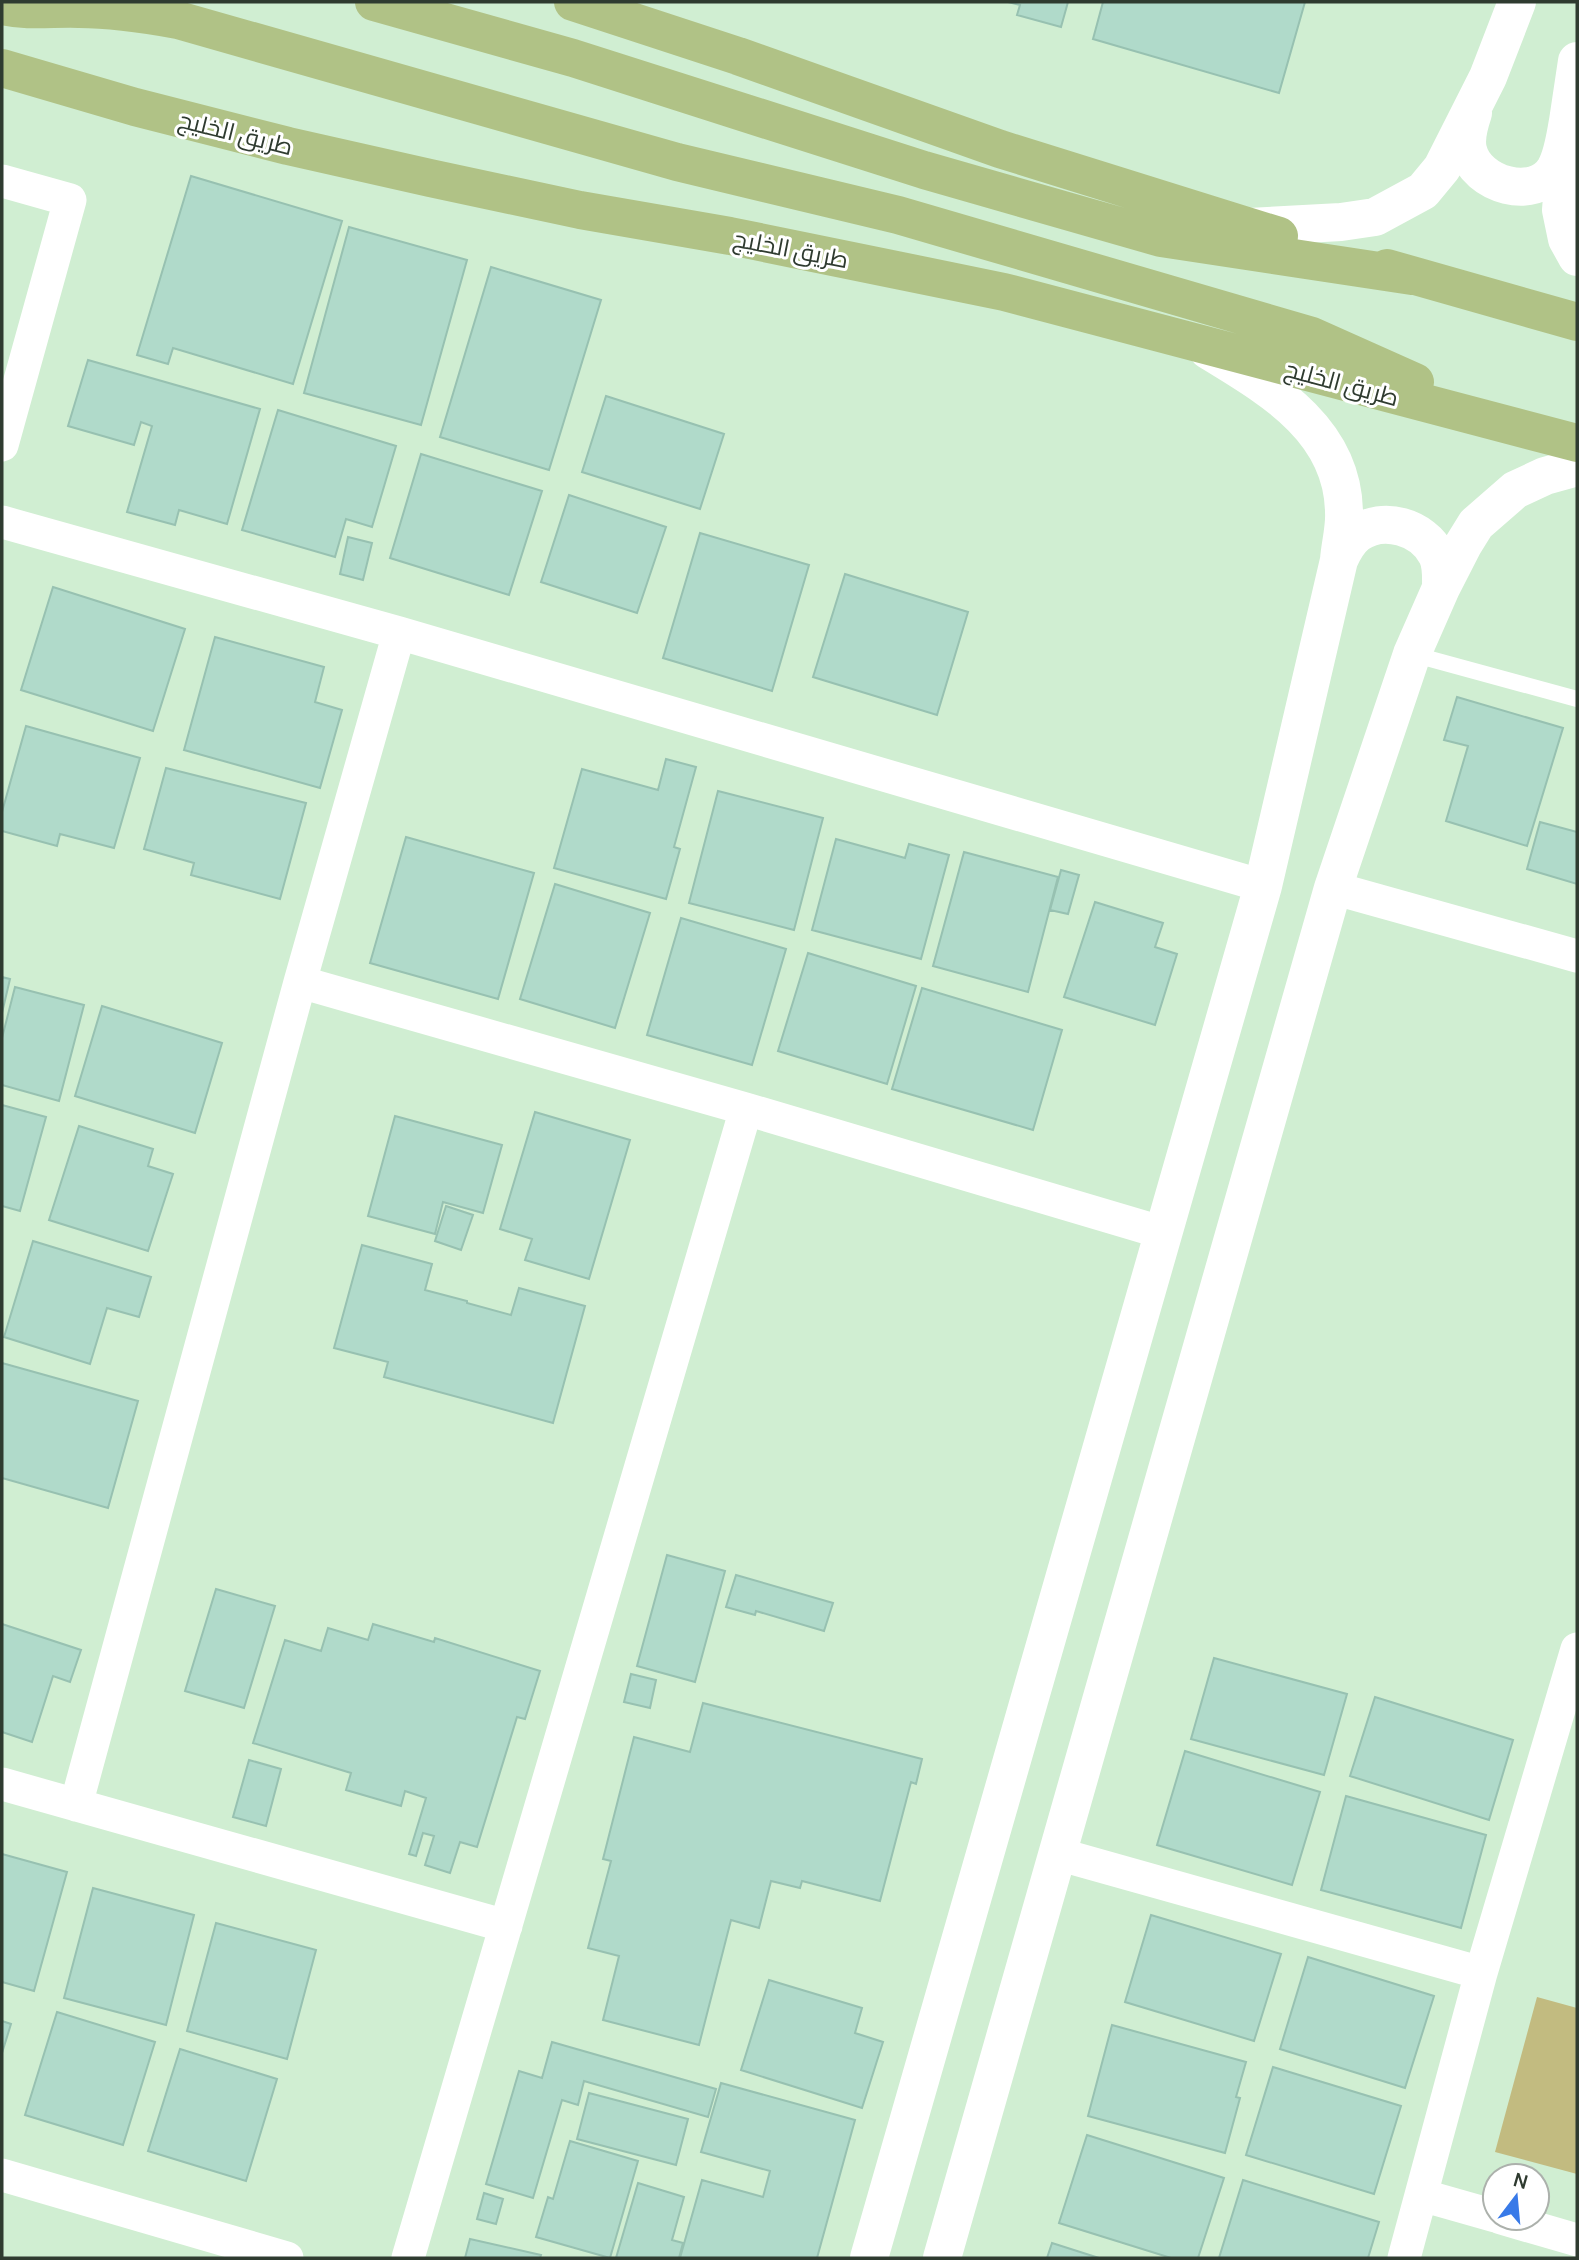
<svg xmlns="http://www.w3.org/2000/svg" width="1579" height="2260" font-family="Manrope,Cairo,sans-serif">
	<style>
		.green { fill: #c2bb80 }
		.building { fill: #b0daca; stroke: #97c1b1; stroke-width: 2 }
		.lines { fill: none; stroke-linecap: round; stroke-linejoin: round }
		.service { stroke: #fff; stroke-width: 16 }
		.minor { stroke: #fff; stroke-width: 33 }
		.tertiary { stroke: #fff; stroke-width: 38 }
		.primary { stroke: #b0c286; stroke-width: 38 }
		.labels { text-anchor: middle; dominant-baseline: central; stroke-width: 6; stroke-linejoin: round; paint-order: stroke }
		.street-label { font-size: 24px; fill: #2f3b30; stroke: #fff }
	</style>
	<rect width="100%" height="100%" fill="#d0eed2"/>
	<path class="green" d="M 1537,1997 L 1577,2008 L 1577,2174 L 1495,2152 Z"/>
	<path class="building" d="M 1008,2 L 1068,2 L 1061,27 L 1017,15 L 1020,5 Z
		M 1103,2 L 1305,2 L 1279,93 L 1093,39 Z
		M 191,176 L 342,221 L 293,384 L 173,348 L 168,364 L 137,355 Z
		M 349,227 L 467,260 L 421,425 L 304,393 Z
		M 491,267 L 601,300 L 549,470 L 440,437 Z
		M 88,360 L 260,409 L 227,524 L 179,510 L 175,525 L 127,512 L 152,426 L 141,422 L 134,445 L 68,426 Z
		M 606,396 L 724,434 L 700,509 L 582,472 Z
		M 278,410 L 396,446 L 372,527 L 346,519 L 335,557 L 242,530 Z
		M 421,454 L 542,491 L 509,595 L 390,558 Z
		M 569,495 L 666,527 L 637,613 L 541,582 Z
		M 700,533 L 809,565 L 772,691 L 663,658 Z
		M 348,537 L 372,543 L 363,580 L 340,574 Z
		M 845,574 L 968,612 L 937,715 L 813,677 Z
		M 53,587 L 185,629 L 153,731 L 21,690 Z
		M 215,637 L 324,667 L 315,702 L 342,710 L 320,788 L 184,750 Z
		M 1457,697 L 1563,728 L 1527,846 L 1446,821 L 1468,746 L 1444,740 Z
		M 26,726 L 140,758 L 114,848 L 60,834 L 57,846 L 2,831 L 2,812 Z
		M 666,759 L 696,767 L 674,847 L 680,849 L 666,899 L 554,868 L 582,769 L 658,790 Z
		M 166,768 L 306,803 L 280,899 L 191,875 L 194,863 L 144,849 Z
		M 718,791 L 823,818 L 794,930 L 689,903 Z
		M 1540,822 L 1577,832 L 1577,884 L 1527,869 Z
		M 406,837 L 534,873 L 498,999 L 370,963 Z
		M 836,839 L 905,858 L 909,844 L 949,855 L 921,959 L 812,930 Z
		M 964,852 L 1058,877 L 1028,992 L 933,966 Z
		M 1061,870 L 1079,875 L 1068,914 L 1050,910 Z
		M 555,884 L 650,913 L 615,1028 L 520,999 Z
		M 1095,902 L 1163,923 L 1155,947 L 1177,954 L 1155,1025 L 1064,997 Z
		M 681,918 L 786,949 L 752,1065 L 647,1035 Z
		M 808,953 L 916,986 L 887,1084 L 778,1051 Z
		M 2,977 L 10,979 L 2,1013 Z
		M 15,987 L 84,1005 L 59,1101 L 2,1085 L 2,1038 Z
		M 922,988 L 1062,1030 L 1033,1130 L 892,1089 Z
		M 102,1006 L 222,1043 L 195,1133 L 75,1096 Z
		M 2,1105 L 46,1117 L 20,1211 L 2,1206 Z
		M 535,1112 L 630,1140 L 589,1279 L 525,1260 L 532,1239 L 500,1229 Z
		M 395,1116 L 502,1145 L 483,1213 L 443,1202 L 435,1234 L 368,1216 Z
		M 79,1126 L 153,1149 L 148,1166 L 173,1174 L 148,1251 L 49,1220 Z
		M 446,1206 L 473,1215 L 461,1250 L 435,1241 Z
		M 33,1241 L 151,1277 L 139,1317 L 107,1308 L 90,1364 L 4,1337 Z
		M 362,1245 L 432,1264 L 425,1290 L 467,1301 L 467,1303 L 511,1315 L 519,1288 L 585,1306 L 553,1423 L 384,1377 L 388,1362 L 334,1348 Z
		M 2,1363 L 138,1401 L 108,1508 L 2,1478 Z
		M 667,1555 L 725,1571 L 695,1682 L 637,1666 Z
		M 736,1575 L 833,1603 L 824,1631 L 756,1611 L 755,1615 L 726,1607 Z
		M 216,1589 L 275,1606 L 244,1708 L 185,1691 Z
		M 2,1624 L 81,1650 L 70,1682 L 53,1676 L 32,1742 L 2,1732 Z
		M 373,1624 L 434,1642 L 435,1638 L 540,1671 L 525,1719 L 517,1717 L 477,1847 L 460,1842 L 450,1873 L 425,1865 L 434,1836 L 423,1833 L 416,1856 L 409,1854 L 426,1798 L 405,1791 L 401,1806 L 346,1790 L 351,1773 L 253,1743 L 285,1640 L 321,1651 L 328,1628 L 368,1640 Z
		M 1214,1658 L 1347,1694 L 1324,1775 L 1191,1739 Z
		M 631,1674 L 656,1680 L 650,1708 L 624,1702 Z
		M 1375,1697 L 1513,1740 L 1489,1820 L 1350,1776 Z
		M 703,1703 L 922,1759 L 916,1784 L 911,1782 L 880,1901 L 802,1881 L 800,1888 L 771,1881 L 759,1928 L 731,1920 L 699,2045 L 603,2020 L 619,1956 L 588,1948 L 611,1861 L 603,1859 L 634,1737 L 690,1752 Z
		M 1185,1751 L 1320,1792 L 1292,1885 L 1157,1845 Z
		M 249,1760 L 281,1769 L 266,1826 L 233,1817 Z
		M 1346,1796 L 1486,1835 L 1461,1928 L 1321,1890 Z
		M 2,1854 L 67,1872 L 34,1991 L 2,1982 Z
		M 93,1888 L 194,1915 L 166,2025 L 64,1998 Z
		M 1151,1915 L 1281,1954 L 1254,2041 L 1125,2002 Z
		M 216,1923 L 316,1950 L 287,2059 L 187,2031 Z
		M 1308,1957 L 1434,1996 L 1405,2088 L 1280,2049 Z
		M 769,1980 L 862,2008 L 855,2033 L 883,2042 L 862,2108 L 741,2070 Z
		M 57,2012 L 155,2042 L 123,2145 L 25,2115 Z
		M 2,2021 L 11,2024 L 2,2053 Z
		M 1112,2025 L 1246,2062 L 1236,2097 L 1240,2098 L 1225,2153 L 1088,2116 Z
		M 552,2042 L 716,2089 L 708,2117 L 584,2081 L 578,2105 L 562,2100 L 533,2198 L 486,2184 L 519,2071 L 542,2078 Z
		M 180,2049 L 277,2079 L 246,2181 L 148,2151 Z
		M 1273,2067 L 1401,2106 L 1374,2194 L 1246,2155 Z
		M 721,2083 L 855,2120 L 817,2258 L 680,2258 L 702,2180 L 763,2197 L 770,2171 L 701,2152 Z
		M 589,2093 L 688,2119 L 676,2165 L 577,2139 Z
		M 1087,2135 L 1224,2178 L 1198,2258 L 1171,2258 L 1059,2223 Z
		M 570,2141 L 638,2161 L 610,2258 L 536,2237 L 548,2197 L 553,2199 Z
		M 1243,2180 L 1379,2222 L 1368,2258 L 1219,2258 Z
		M 638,2183 L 684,2197 L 672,2240 L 683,2243 L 679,2258 L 616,2258 Z
		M 484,2193 L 503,2199 L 496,2224 L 477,2219 Z
		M 470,2239 L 541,2255 L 540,2258 L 465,2258 Z
		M 1052,2243 L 1099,2258 L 1047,2258 Z"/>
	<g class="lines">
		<path class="service" d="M 1412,654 L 1577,699"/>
		<path class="minor" d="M 2,181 L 70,200 L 2,445
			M 2,522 L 399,633 L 1263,886
			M 1333,888 L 1577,956
			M 300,982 L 746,1109 L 1164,1233
			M 2,1784 L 506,1926
			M 76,1805 L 300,982 L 399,633
			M 1058,1854 L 1481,1973
			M 2,2175 L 287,2258
			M 1421,2195 L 1495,2216
			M 1501,2218 L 1577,2240
			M 408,2258 L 746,1109
			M 1404,2258 L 1481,1973 L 1577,1649"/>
		<path class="tertiary" d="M 1577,61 L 1568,121 L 1561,210 L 1567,239 L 1577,257
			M 1473,113 C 1469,125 1465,138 1468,150 C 1476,185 1535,202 1555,169 C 1563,155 1565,137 1568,121
			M 1249,227 L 1341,222 L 1375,217 L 1423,191 L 1442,168 L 1488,77 L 1517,2
			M 1339,560 C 1343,551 1348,541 1357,534 C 1383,515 1423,527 1437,555 C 1442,565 1441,577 1441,588
			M 869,2258 L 1263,886 L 1339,560 C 1340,545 1345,528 1344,512 C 1343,429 1270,388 1208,350
			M 942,2258 L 1333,888 L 1412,654 L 1441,588 L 1463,545 L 1476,524 L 1515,490 L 1545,476 L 1577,467"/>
		<path class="primary" d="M 374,2 L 573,58 L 924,170 L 1161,238 L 1412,276
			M 573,2 L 738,56 L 1000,149 L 1279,236
			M 2,6 C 28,12 53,8 79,9 C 113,9 145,14 178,20 L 677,162 L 898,215 L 1312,336 L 1415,382
			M 2,68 L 135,107 L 288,146 L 430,178 L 580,210 L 730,236 L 1004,292 L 1577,443
			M 1387,268 L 1577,322"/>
	</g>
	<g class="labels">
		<g class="street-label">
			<text transform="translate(236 132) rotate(14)">طريق الخليج</text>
			<text transform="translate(791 248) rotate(11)">طريق الخليج</text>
			<text transform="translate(1342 382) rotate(15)">طريق الخليج</text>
		</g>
	</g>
	<rect width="1579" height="2260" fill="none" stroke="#2f3b30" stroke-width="7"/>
	<g transform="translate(1516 2197) rotate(16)"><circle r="33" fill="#ffffff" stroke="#acb1ac" stroke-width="2"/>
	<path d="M0-5L12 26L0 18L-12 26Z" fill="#387ae8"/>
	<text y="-10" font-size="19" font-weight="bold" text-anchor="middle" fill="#2f3b30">N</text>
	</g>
</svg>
